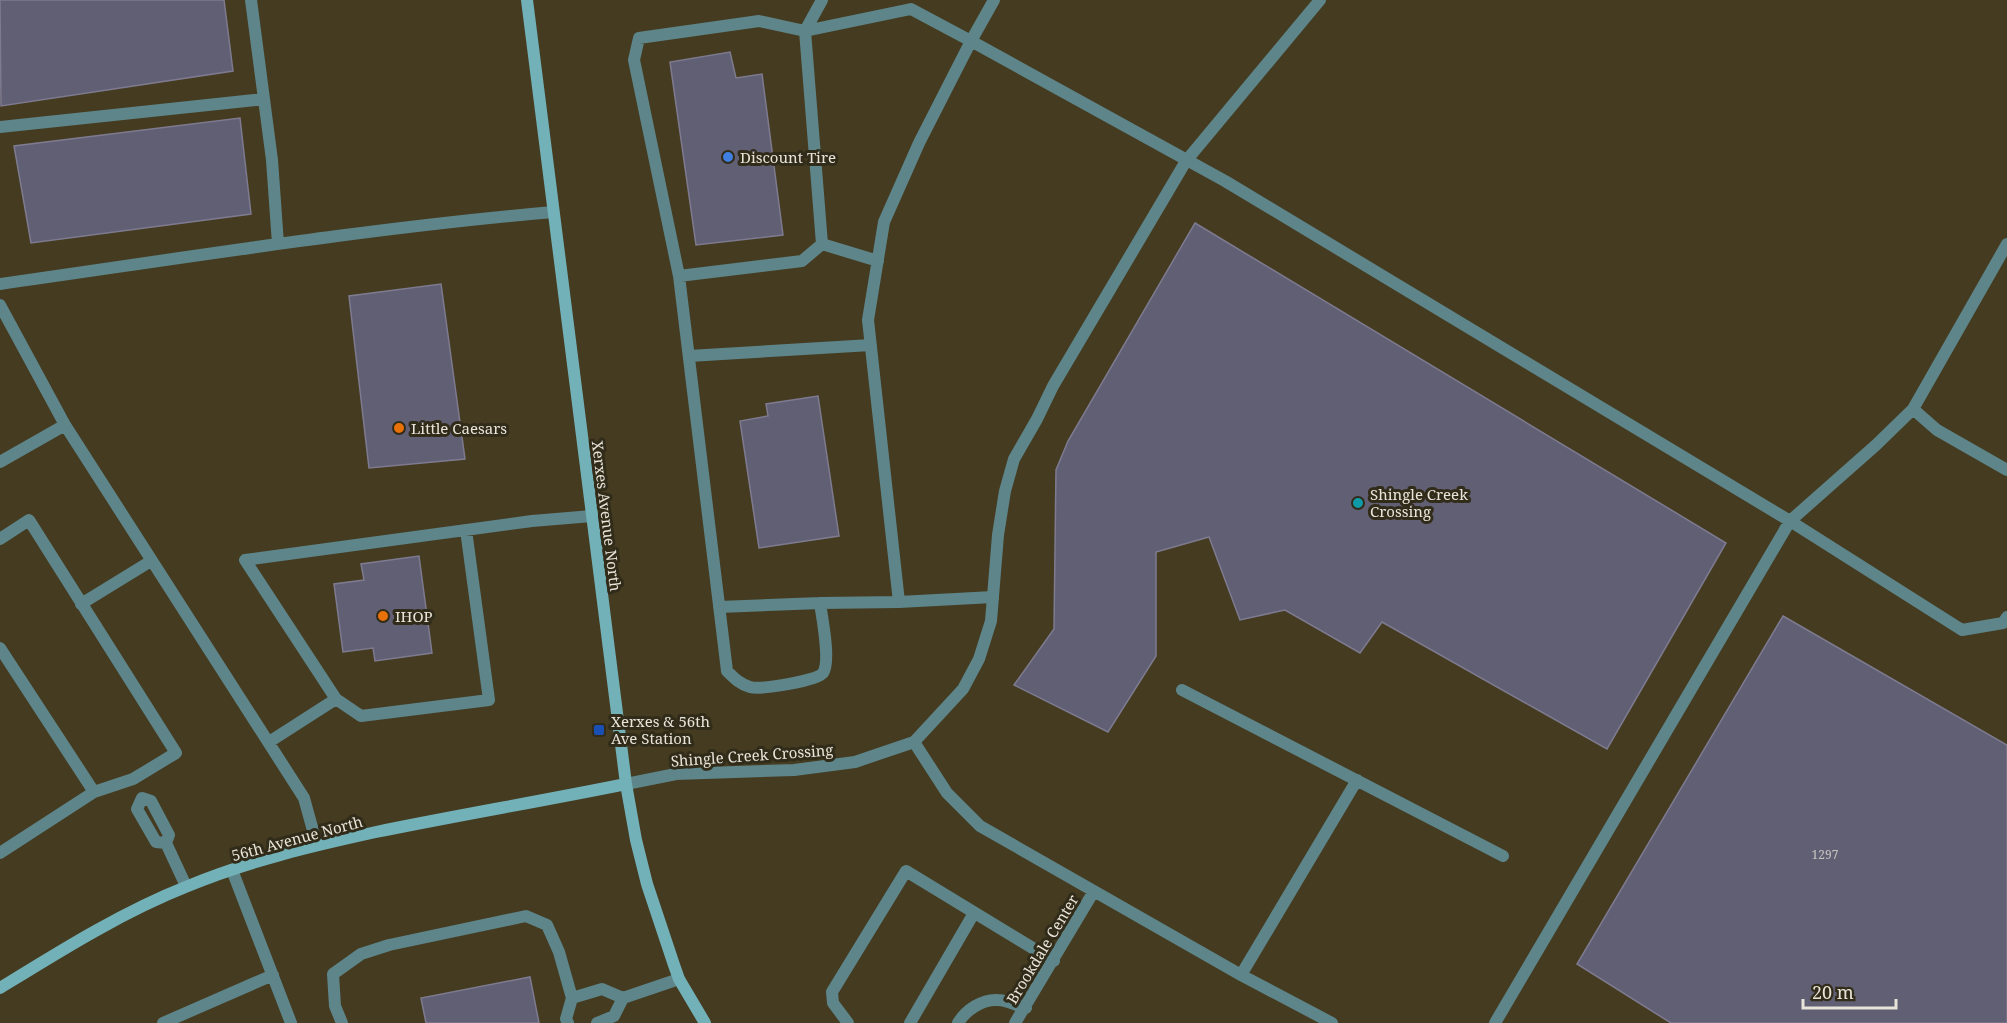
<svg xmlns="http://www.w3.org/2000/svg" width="2007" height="1023" font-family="'Noto Serif',serif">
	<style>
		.built { fill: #443b21 }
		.building { fill: #615f73; stroke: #7e7b90; stroke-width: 1.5 }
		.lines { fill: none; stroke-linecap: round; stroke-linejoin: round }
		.lane { stroke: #5e8589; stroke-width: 12 }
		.street { stroke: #5e8589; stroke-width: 12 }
		.secondary { stroke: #72b1b8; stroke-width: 12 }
		.shop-dot { fill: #3f7fe0; stroke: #312b19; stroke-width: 2 }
		.food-dot { fill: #e8710a; stroke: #312b19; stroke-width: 2 }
		.culture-dot { fill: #0f9aa8; stroke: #312b19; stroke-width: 2 }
		.transit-dot { fill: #1a4fb4; stroke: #312b19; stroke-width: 2 }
		.labels { text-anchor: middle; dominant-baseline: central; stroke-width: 6; stroke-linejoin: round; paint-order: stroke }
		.number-label { font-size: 12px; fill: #c6c3c0 }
		.poi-label { font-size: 15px; fill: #e8e4d9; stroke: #312b19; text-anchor: start }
		.street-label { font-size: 15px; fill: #e8e4d9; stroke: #312b19 }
	</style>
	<rect width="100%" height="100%" fill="#3b3522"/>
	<path class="built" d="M 0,0 L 2007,0 L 2007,1023 L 0,1023 Z"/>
	<path class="building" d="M 0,0 L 224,0 L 233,71 L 1,106 Z
		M 730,52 L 736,78 L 762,74 L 783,235 L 696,245 L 670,62 Z
		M 240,118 L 251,214 L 31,243 L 14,146 Z
		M 1195,223 L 1726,543 L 1607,749 L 1382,622 L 1360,653 L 1285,610 L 1240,620 L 1209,537 L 1156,552 L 1156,656 L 1108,732 L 1014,685 L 1054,629 L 1056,470 L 1068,441 Z
		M 441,284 L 465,459 L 369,468 L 349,296 Z
		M 818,396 L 839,536 L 759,548 L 740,421 L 768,416 L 766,404 Z
		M 419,556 L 432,653 L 375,661 L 373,648 L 343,652 L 334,584 L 364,580 L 361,564 Z
		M 1783,616 L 2007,745 L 2007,1023 L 1671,1023 L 1577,964 Z
		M 530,977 L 539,1023 L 426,1023 L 421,998 Z"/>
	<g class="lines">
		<path class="lane" d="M 251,0 L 272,160 L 278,244
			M 822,0 L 805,31 L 911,9 L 971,41 L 994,0
			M 0,127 L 264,99
			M 822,244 L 802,261 L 679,276 L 634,60 L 639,38 L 759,21 L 805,31 L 822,244 L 878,261
			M 679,276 L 727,671 C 735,679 740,684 750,687 C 760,690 817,681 823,673 C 831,661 822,618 820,603 L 899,602
			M 0,284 C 184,258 368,228 553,212
			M 0,305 L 65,425 L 304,798 L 317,845
			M 689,356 L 871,345
			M 1913,409 L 1937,430 L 2007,470
			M 0,462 L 65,425
			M 0,539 L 29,520 L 176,753 L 133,779 L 94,792 L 0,853
			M 993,597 L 899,602 L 868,320 L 884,222 L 919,143 L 971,41 L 1225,181 L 1790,521 L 1962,630 L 2003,623 L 2007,617
			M 81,604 L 151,561
			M 719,607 L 820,603
			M 0,648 L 94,792
			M 1182,690 L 1503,856
			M 336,699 L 361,716 L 489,700 L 466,530
			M 269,742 L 336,699 L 245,560 L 532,521 L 592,516
			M 914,742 L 947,793 L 980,826 L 1241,975 L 1332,1023
			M 166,843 L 156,842 L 137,809 L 142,798 L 151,801 L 169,835 L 166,843 L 186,886
			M 232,870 L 291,1023
			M 1241,975 L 1357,780
			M 163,1023 L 273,975
			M 342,1023 L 335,1006 L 333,974 L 361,954 L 389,945 L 526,916 L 547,925 L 559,952 L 572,998 L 602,989 L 623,998 L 679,979
			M 568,1023 L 566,1019 L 572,998
			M 597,1023 L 614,1016 L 623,998
			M 848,1023 L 833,1003 L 832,992 L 906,871 L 1054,961
			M 910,1023 L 974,913
			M 958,1023 C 966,1010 982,999 998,1000 C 1007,1000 1017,1006 1026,1008
			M 1015,1023 L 1094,891
			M 1495,1023 L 1790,521 L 1876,445 L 1913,409 L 2007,244"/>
		<path class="street" d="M 626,784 L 676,774 L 794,770 L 855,762 L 914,742 L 963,689 L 979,659 L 991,621 L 998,535 L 1005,491 L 1014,459 L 1037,419 L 1053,386 L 1186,161 L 1320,0"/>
		<path class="secondary" d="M 527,0 L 626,784 L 636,840 L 647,884 L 674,965 L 679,979 L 705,1023
			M 0,988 C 60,951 122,912 188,886 C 248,861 312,846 376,832 C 459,815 542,801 626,784"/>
	</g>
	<circle class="shop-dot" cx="728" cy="157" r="6"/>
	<g class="food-dot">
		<circle cx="399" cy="428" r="6"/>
		<circle cx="383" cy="616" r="6"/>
	</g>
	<circle class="culture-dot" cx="1358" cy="503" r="6"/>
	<rect class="transit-dot" x="593" y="724" width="12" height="12" rx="3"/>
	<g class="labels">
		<g class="number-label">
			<text x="1825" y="854">1297</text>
		</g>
		<g class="poi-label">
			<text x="740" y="157">Discount Tire</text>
			<text x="411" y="428">Little Caesars</text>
			<text x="1370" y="494">Shingle Creek<tspan x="1370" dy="17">Crossing</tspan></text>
			<text x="395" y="616">IHOP</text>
			<text x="611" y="721">Xerxes &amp; 56th<tspan x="611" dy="17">Ave Station</tspan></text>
		</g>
		<g class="street-label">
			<text transform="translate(607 516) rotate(83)">Xerxes Avenue North</text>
			<text transform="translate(752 755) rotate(-4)">Shingle Creek Crossing</text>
			<text transform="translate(297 838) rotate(-15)">56th Avenue North</text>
			<text transform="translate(1042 949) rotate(-59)">Brookdale Center</text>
		</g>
	</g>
	<path d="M1803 999v9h93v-9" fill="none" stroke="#e8e4d9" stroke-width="3"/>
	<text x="1812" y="999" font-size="18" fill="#e8e4d9" stroke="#312b19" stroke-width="4.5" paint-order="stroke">20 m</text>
</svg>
